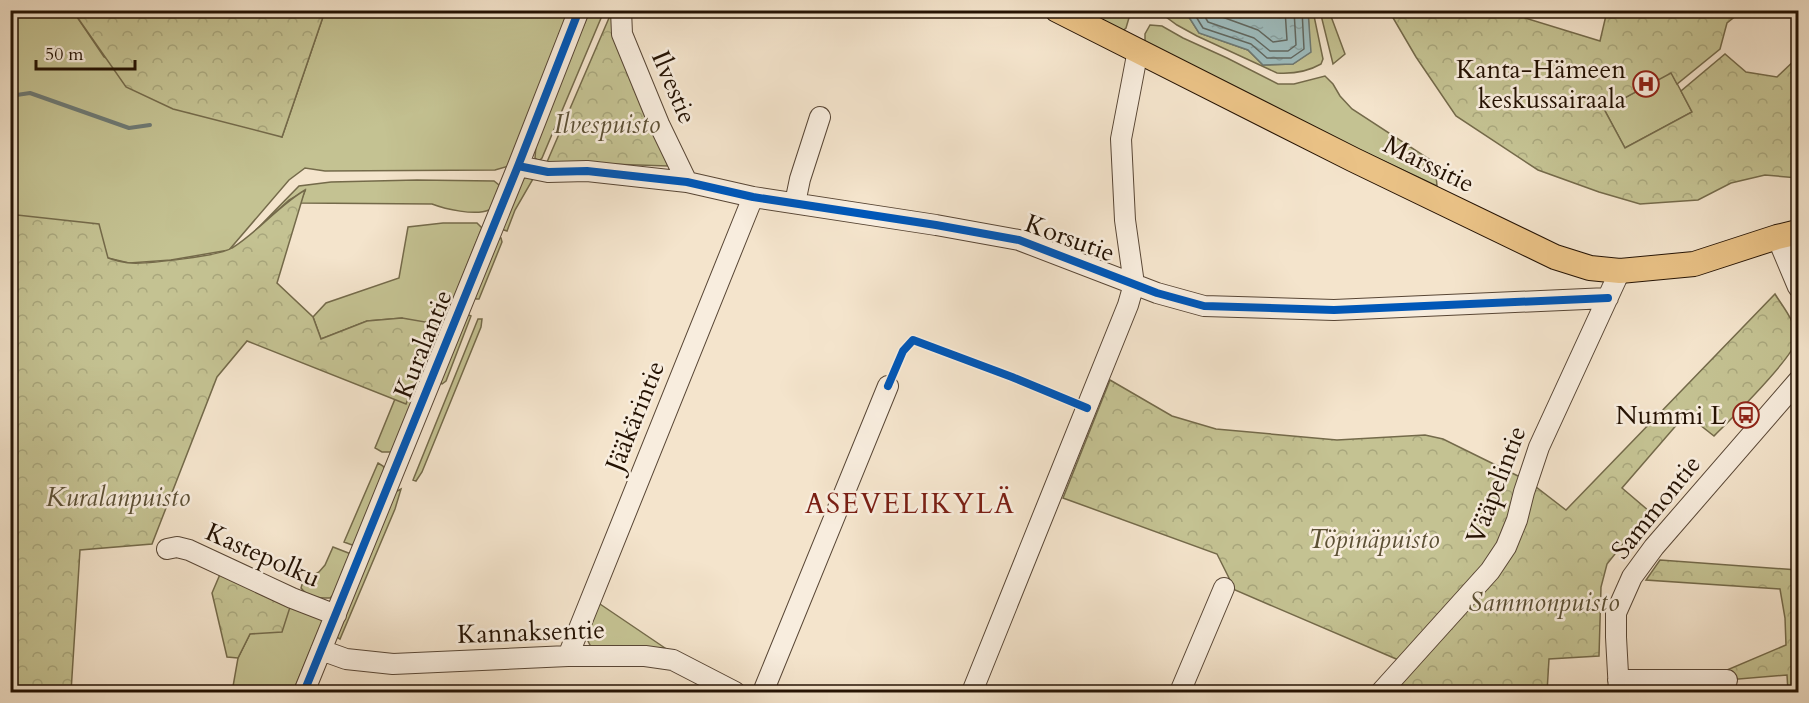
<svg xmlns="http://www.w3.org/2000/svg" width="1809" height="703" font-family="Cardo,serif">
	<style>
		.grass { fill: #c4c292; stroke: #746a4a; stroke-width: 1.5 }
		.forest { fill: url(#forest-crowns); stroke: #746a4a; stroke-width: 1.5 }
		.water { fill: url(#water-ripples); stroke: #6d7974; stroke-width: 1.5 }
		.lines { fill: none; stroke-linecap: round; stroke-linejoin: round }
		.shore { stroke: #616861; stroke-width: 1.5 }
		.stream { stroke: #6d7974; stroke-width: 4 }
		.minor-casing { stroke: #584635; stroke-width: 22 }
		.major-casing { stroke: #241203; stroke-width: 26 }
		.minor { stroke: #f8edde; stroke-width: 20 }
		.major { stroke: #eac286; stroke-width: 24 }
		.cycleway-casing { stroke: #f8edde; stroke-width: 11 }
		.cycleway { stroke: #0057b8; stroke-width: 8 }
		.labels { text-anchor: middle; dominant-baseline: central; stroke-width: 5; stroke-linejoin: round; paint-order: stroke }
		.poi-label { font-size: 26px; fill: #241203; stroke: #f8edde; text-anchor: end }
		.street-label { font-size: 26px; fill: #241203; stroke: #f8edde }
		.park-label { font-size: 26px; font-style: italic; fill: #5c5035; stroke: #f8edde }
		.quarter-label { font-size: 28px; letter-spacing: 1.5px; fill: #7a1f14; stroke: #f8edde }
	</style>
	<defs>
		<pattern id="forest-crowns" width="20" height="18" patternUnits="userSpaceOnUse" patternTransform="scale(1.5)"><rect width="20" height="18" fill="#c4c292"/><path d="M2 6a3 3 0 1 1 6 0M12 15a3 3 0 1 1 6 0" fill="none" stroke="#a8a67c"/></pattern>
		<pattern id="water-ripples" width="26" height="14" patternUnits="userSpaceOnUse" patternTransform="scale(1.5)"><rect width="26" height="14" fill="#9ebdbf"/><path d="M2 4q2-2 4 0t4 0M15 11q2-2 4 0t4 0" fill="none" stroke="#88a1a2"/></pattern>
	</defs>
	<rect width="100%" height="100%" fill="#f4e4cc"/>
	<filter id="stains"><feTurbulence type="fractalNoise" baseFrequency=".00333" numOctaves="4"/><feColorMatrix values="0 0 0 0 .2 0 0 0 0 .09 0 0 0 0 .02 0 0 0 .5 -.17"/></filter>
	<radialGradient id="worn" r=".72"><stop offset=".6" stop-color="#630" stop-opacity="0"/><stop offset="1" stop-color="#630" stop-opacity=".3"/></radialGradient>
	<path class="grass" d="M 11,11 L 73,11 L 104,57 L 282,137 L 325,11 L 572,11 L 509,166 L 495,170 L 325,171 L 305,168 L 289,180 L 229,250 L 171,260 L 129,263 L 108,258 L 17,215 L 11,219 Z
		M 590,11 L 604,11 L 542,158 L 539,161 L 535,158 L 536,145 L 558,84 Z
		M 1076,11 L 1131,11 L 1126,28 L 1120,33 Z
		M 1158,11 L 1187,11 L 1187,14 L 1199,33 L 1248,50 L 1263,65 L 1293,64 L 1310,52 L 1308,11 L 1313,11 L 1323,59 L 1321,64 C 1307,72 1292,74 1277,73 L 1197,36 L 1177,25 Z
		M 1320,11 L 1329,11 L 1345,54 L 1333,64 Z
		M 1150,25 L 1162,26 L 1183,38 L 1227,58 L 1278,84 L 1294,84 L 1325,76 L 1333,84 L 1340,96 L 1352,109 L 1435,163 L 1437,186 L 1332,137 L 1145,42 L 1145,34 Z
		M 1671,72 L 1692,112 L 1625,148 L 1604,109 Z
		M 525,176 L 533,179 L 515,210 L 507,231 L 501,229 L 518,188 Z
		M 417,180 L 494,181 L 499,185 L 502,191 C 499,198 497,207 489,210 C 475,216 445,209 432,204 L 300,203 L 305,191 L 289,200 L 254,232 L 299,186 L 331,182 Z
		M 443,223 L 477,223 L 482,228 L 392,452 L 382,452 L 375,448 L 395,399 L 406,403 L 402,318 L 367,321 L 321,339 L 313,317 L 326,303 L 399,278 L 408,227 Z
		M 496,238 L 501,238 L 502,242 L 479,299 L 476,299 L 473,292 Z
		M 466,314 L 471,316 L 446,381 L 442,384 L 439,380 Z
		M 478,319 L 482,319 L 481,327 L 422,472 L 416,481 L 413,480 Z
		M 378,463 L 383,466 L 386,471 L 356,543 L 352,545 L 344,542 Z
		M 401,489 L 395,509 L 340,639 L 337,637 L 337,630 L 395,492 Z
		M 333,547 L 351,554 L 337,591 L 330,598 C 318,598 308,598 301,588 L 303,581 L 319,572 L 325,565 Z
		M 292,601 L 325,615 L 293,692 L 232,692 L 238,658 L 250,634 Z
		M 597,602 L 665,648 L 603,651 L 592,649 L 583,631 Z"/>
	<path class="forest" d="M 73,11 L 325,11 L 282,137 L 173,109 L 126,87 Z
		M 612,11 L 614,34 L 668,166 L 547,162 Z
		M 1389,11 L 1526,11 L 1525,18 L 1600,41 L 1607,11 L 1742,11 L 1727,23 L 1720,49 L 1677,84 L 1671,73 L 1604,109 L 1625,148 L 1692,112 L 1681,91 L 1725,54 L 1746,72 L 1777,77 L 1798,57 L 1798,178 L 1765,175 L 1731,183 L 1698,200 L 1640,204 L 1599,192 L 1538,170 L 1456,116 L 1416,57 Z
		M 305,190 L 277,283 L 313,317 L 321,339 L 367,321 L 402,318 L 437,324 L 406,404 L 247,341 L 217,377 L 152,544 L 80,550 L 71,692 L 11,692 L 11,219 L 17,215 L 99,224 L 108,258 C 115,260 123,263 131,263 C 148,264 220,256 232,248 C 259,231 278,206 305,190 Z
		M 1775,294 C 1783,307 1797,323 1796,340 C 1795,356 1729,421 1714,436 L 1686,414 L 1622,488 L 1649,511 L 1607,564 L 1601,587 L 1599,656 L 1549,659 L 1547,692 L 1409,692 L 1398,683 L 1513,549 L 1536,487 L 1566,510 Z
		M 1110,380 L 1172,416 L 1216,429 L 1337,440 L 1425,435 L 1443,439 L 1522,478 L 1500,542 L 1483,570 L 1401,661 L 1235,590 L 1217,554 L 1063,498 Z
		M 1660,560 L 1798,570 L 1798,692 L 1788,692 L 1787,675 L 1727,680 L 1727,670 L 1786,645 L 1785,618 L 1780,589 L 1646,580 Z
		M 221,572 L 292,601 L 282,632 L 250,634 L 238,658 L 227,657 L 212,593 Z"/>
	<path class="water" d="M 1187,10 L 1308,11 L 1311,52 L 1293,64 L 1263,65 L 1248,50 L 1199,33 L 1187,14 Z"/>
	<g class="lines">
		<path class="shore" d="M 1192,10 L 1203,28 L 1251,44 L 1267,58 L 1291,58 L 1304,49 L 1302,10
			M 1201,10 L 1208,22 L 1254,38 L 1270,51 L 1288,51 L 1296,45 L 1294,10
			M 1211,10 L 1214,14 L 1258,30 L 1273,42 L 1287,40 L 1285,10"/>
		<path class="stream" d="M 10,96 L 30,93 L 129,128 L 150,125"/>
		<g class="minor-casing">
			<path id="minor" d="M 621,10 L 622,34 L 659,124 L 687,182
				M 518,166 L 548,172 L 587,171 L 687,182 L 753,197 L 936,225 L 1019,240 L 1157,293 L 1204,306 L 1334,310 L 1608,298
				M 795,203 L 800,179 L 820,117
				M 1777,237 L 1798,287
				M 167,549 L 177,547 L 189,550 L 292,598 L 336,615
				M 321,650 L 346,659 L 393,664 L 568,656 L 645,656 L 673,660 L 735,692
				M 568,656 L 753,197
				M 1618,680 L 1727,680
				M 304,692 L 518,166 L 579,10
				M 763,692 L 888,386
				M 972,692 L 1128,305 L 1134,284 L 1125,220 L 1121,139 L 1138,50
				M 1180,692 L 1224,588
				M 1381,692 L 1490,571 L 1506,547 L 1517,520 L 1524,492 L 1539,447 L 1620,271
				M 1619,692 L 1616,637 L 1616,613 L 1632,577 L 1654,547 L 1798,381"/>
		</g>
		<g class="major-casing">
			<path id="major" d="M 1057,10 L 1354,160 L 1555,257 L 1590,268 L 1620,271 L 1694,264 L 1777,237 L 1798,232"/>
		</g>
		<use href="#minor" class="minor"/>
		<use href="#major" class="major"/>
		<g class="cycleway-casing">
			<path id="cycleway" d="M 518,166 L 548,172 L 587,171 L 687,182 L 753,197 L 936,225 L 1019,240 L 1157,293 L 1204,306 L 1334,310 L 1608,298
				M 888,386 L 903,351 L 913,340 L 1012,377 L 1087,408
				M 304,692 L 518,166 L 579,10"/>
		</g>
		<use href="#cycleway" class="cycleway"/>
	</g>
	<defs>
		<g id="hospital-ring" transform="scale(1.35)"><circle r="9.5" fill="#f8edde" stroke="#8f2418" stroke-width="1.5"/><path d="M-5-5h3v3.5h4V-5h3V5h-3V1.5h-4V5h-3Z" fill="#8f2418"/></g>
		<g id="bus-ring" transform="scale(1.35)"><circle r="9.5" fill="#f8edde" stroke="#8f2418" stroke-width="1.5"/><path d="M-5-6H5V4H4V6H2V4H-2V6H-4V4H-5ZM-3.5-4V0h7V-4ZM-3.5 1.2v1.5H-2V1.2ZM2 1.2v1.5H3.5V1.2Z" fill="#8f2418"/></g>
	</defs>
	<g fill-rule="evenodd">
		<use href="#hospital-ring" x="1646" y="84"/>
		<use href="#bus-ring" x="1746" y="415"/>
	</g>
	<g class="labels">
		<g class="poi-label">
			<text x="1626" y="69">Kanta-Hämeen<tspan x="1626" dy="30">keskussairaala</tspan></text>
			<text x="1726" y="415">Nummi L</text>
		</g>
		<g class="street-label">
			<text transform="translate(674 87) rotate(67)">Ilvestie</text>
			<text transform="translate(1429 164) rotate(26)">Marssitie</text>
			<text transform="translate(1070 238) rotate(20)">Korsutie</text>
			<text transform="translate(423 344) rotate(-68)">Kuralantie</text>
			<text transform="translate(635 416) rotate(-68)">Jääkärintie</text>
			<text transform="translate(1496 485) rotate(-69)">Vääpelintie</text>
			<text transform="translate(1656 507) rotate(-51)">Sammontie</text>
			<text transform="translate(263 555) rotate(24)">Kastepolku</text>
			<text transform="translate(531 632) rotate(-2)">Kannaksentie</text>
		</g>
		<g class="park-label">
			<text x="607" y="124">Ilvespuisto</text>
			<text x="118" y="497">Kuralanpuisto</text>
			<text x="1374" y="539">Töpinäpuisto</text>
			<text x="1544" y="602">Sammonpuisto</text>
		</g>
		<g class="quarter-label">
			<text x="910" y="504">ASEVELIKYLÄ</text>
		</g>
	</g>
	<rect width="1809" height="703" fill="none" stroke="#f4e4cc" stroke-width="36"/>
	<rect x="12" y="12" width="1785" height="679" fill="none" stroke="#241203" stroke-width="3"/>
	<rect x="18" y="18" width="1773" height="667" fill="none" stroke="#241203" stroke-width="1.5"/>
	<path d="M36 60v9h99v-9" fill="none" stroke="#241203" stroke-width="3"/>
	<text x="45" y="60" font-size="18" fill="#241203" stroke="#f8edde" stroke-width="4.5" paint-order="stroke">50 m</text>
	<rect width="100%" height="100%" filter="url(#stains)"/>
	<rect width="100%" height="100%" fill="url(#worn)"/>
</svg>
